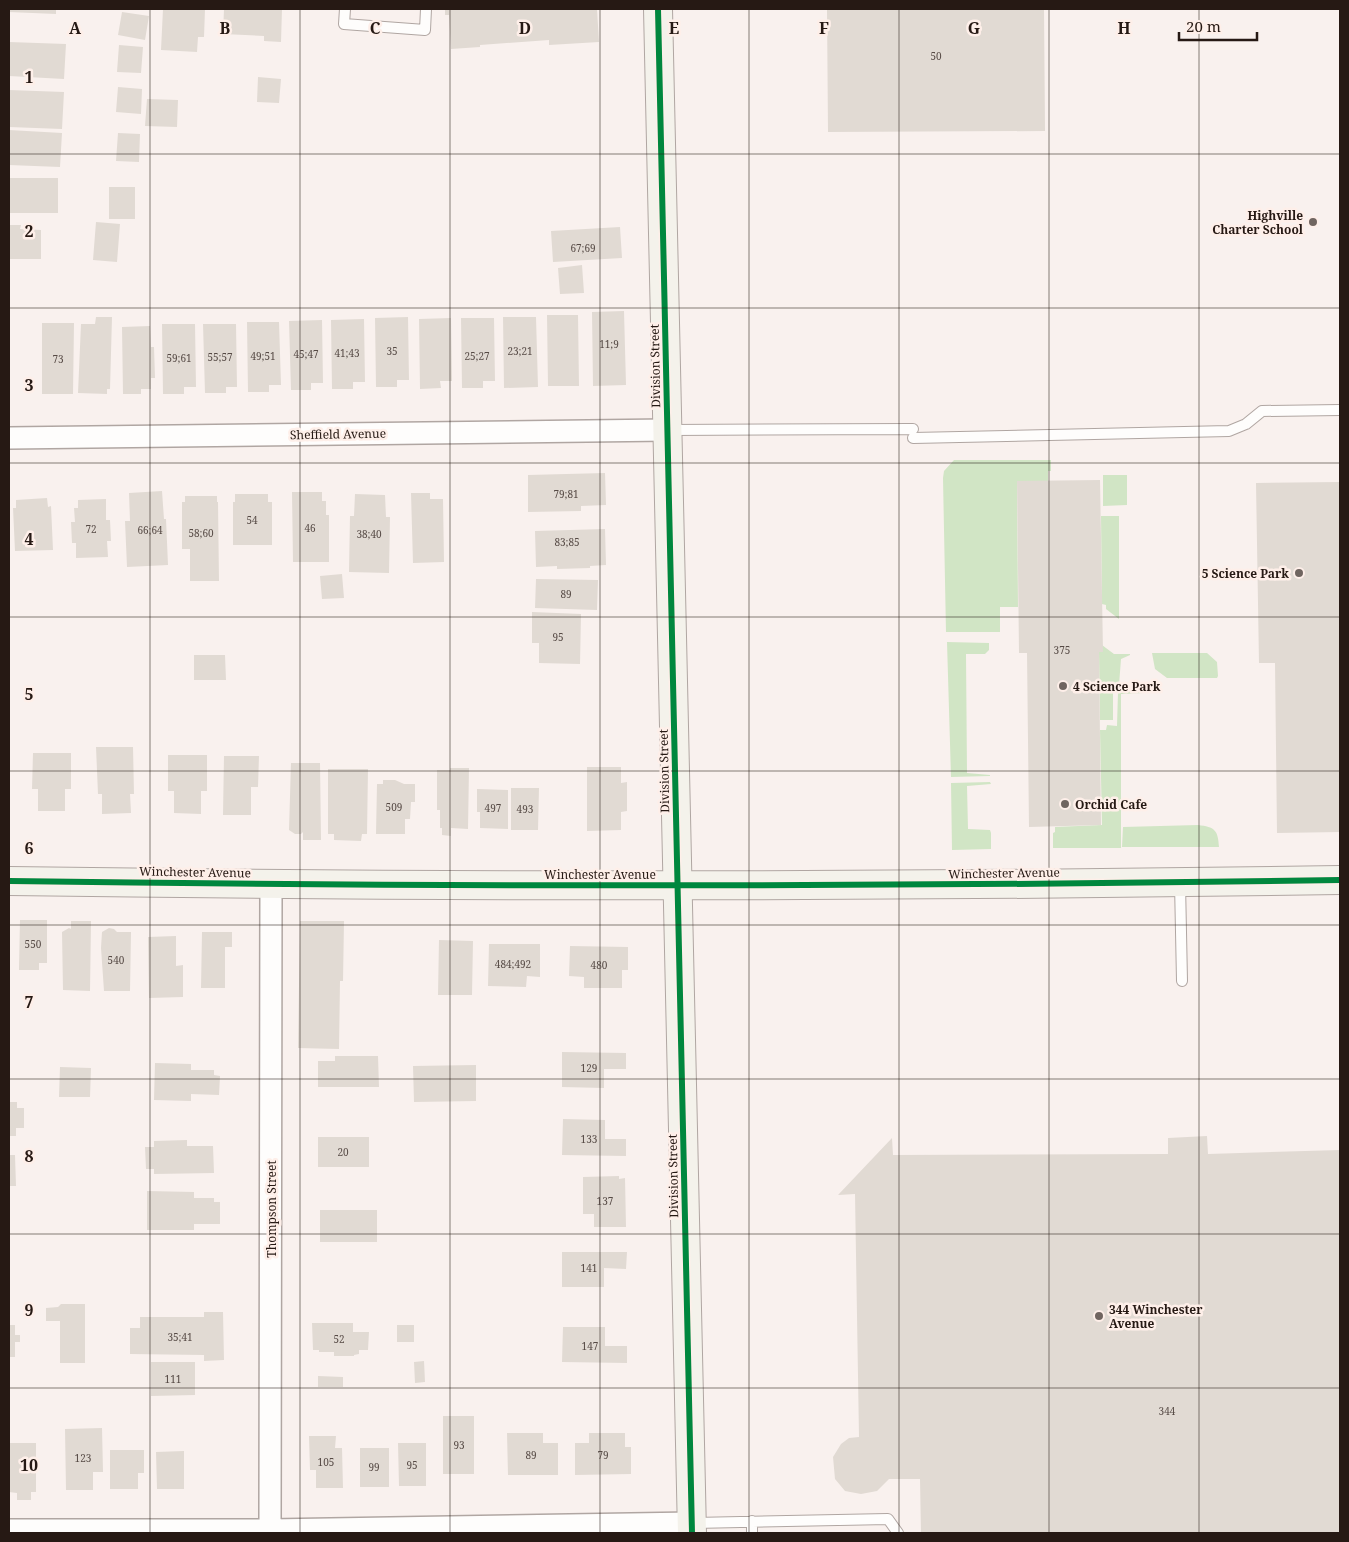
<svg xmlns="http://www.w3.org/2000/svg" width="1349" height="1542" font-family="'Noto Serif',serif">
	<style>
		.green { fill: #d1e5c5 }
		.building { fill: #e1dad3 }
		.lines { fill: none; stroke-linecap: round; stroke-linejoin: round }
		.lane-casing { stroke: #b0a6a2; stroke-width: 12 }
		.street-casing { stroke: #b0a6a2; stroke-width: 24 }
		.secondary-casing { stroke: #b0a6a2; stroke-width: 30 }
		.lane { stroke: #fefdfc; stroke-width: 10 }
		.street { stroke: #fefdfc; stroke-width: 21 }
		.secondary { stroke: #f4f2eb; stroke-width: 28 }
		.cycleway-casing { stroke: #feefe9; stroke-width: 9 }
		.cycleway { stroke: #00873e; stroke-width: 6 }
		.grid { fill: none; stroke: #261914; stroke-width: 1; stroke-opacity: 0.55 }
		.poi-dot { fill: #706560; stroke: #feefe9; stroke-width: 2 }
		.labels { text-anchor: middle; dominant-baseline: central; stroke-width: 5; stroke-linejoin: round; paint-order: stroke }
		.number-label { font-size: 10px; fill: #564a45 }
		.poi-label { font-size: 12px; font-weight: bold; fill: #261914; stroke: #feefe9; text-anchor: start }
		.street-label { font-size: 12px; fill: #261914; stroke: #feefe9 }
		.grid-label { font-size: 16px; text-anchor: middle; font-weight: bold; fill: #261914; stroke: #feefe9; stroke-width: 5; stroke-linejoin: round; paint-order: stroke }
	</style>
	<rect width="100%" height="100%" fill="#f9f1ee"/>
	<path class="green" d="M 954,460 L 1051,460 L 1051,471 L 1048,471 L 1048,481 L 1017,481 L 1018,607 L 1000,607 L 1000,632 L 946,632 L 943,478 L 944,471 Z
		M 1103,475 L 1127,475 L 1127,505 L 1103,506 Z
		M 1101,516 L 1119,516 L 1119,619 L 1106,609 L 1106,605 L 1102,604 Z
		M 947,642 L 989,643 L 989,650 L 985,654 L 966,654 L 967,773 L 990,775 L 990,776 L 951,777 Z
		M 1102,645 L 1114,654 L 1130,654 L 1130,655 L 1121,659 L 1119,685 L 1113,689 L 1113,720 L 1100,720 L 1099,652 L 1102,652 Z
		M 1152,653 L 1207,653 L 1217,662 L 1218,676 L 1217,678 L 1167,678 L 1155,669 Z
		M 1137,691 L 1144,693 L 1121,694 L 1121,848 L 1053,848 L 1053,833 L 1055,832 L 1055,827 L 1102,825 L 1100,730 L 1106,730 L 1107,725 L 1117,726 L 1118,692 Z
		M 990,782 L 991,784 L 967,786 L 968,829 L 990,830 L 991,833 L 991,849 L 952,850 L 951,783 Z
		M 1198,825 C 1215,827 1218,830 1219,847 L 1122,847 L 1123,827 Z"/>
	<path class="building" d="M 9,9 L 56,9 L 56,14 L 9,12 Z
		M 163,9 L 205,9 L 204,37 L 198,37 L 197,52 L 161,50 Z
		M 224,9 L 282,9 L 281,42 L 264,41 L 264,36 L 223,34 Z
		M 445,9 L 597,9 L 599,42 L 549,45 L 549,40 L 480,45 L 480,47 L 451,49 L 449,15 L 445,15 Z
		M 827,9 L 1044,9 L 1045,131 L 828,132 Z
		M 122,12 L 149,16 L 145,40 L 118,35 Z
		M 9,42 L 66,44 L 64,79 L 9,76 Z
		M 119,45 L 143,47 L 141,73 L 117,72 Z
		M 258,77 L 281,79 L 279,103 L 257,102 Z
		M 118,87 L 142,89 L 141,114 L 116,112 Z
		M 9,90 L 64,92 L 62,129 L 9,127 Z
		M 147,99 L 178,100 L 177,127 L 145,126 Z
		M 9,130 L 62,133 L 60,167 L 9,165 Z
		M 118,133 L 140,134 L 139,162 L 116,161 Z
		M 9,178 L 58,178 L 58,213 L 9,213 Z
		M 109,187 L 135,187 L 135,219 L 109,219 Z
		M 96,222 L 120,224 L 117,262 L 93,260 Z
		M 9,225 L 21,225 L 20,229 L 41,230 L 41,259 L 9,259 Z
		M 620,227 L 622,258 L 553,262 L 551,231 Z
		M 582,265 L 584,293 L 560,294 L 558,268 Z
		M 624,311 L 626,385 L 593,386 L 592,312 Z
		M 547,315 L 578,315 L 579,386 L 548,386 Z
		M 96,317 L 112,317 L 110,389 L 107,389 L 107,394 L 78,393 L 81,324 L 95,324 Z
		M 408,317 L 409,380 L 397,380 L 397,387 L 376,387 L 375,318 Z
		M 503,317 L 536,317 L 538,387 L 504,388 Z
		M 451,318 L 452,381 L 440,381 L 441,388 L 420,389 L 419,319 Z
		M 461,318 L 494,318 L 495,381 L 483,381 L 483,388 L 462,388 Z
		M 364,319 L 365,382 L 353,382 L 353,389 L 332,389 L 331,320 Z
		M 322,320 L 323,383 L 311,383 L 311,390 L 291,390 L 289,321 Z
		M 247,322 L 279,322 L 281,385 L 269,385 L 269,392 L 248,392 Z
		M 42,323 L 74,323 L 73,394 L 42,394 Z
		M 162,324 L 195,324 L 196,387 L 184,387 L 184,394 L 163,394 Z
		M 203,324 L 236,324 L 237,387 L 226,387 L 226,393 L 205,393 Z
		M 150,326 L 151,347 L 154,347 L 155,378 L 151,378 L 151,389 L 141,389 L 141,394 L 123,394 L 122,327 Z
		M 605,473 L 606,505 L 581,506 L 581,511 L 528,512 L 528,475 Z
		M 1100,480 L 1103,652 L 1099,652 L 1101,825 L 1029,827 L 1027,653 L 1019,653 L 1017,481 Z
		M 1340,482 L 1340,832 L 1277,833 L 1275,663 L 1259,663 L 1256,483 Z
		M 162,491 L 164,519 L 166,519 L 168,565 L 127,567 L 125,521 L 130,521 L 129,493 Z
		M 292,492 L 322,492 L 322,501 L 326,501 L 326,515 L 329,515 L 329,562 L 293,562 Z
		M 411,493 L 430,493 L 430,499 L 443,499 L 444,562 L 413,563 Z
		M 235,494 L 268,494 L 268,502 L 272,502 L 272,545 L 233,545 L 233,502 L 235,502 Z
		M 355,494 L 385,495 L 386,517 L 390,517 L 389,573 L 349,572 L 350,516 L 354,516 Z
		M 185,496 L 217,496 L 217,502 L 218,502 L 219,581 L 190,581 L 190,549 L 182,549 L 182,502 L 185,502 Z
		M 47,498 L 48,507 L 51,506 L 53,550 L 15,551 L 13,508 L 16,508 L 16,500 Z
		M 106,499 L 106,520 L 110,520 L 111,541 L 107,541 L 108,557 L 76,558 L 76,543 L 72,543 L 71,522 L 75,522 L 74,508 L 78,508 L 78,500 Z
		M 605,529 L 606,565 L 590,566 L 590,568 L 557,569 L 557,566 L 536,567 L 535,531 Z
		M 342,574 L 344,598 L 322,599 L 320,576 Z
		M 536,579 L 598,580 L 597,610 L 535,608 Z
		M 532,612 L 581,614 L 580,664 L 539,663 L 539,643 L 532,643 Z
		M 194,655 L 225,655 L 226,680 L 194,680 Z
		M 96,747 L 133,747 L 134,794 L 130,794 L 131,813 L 102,814 L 102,794 L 98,794 Z
		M 33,753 L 71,753 L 71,789 L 65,789 L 65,811 L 38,811 L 38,789 L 32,789 Z
		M 168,755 L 207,755 L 207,791 L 201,791 L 201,814 L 174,813 L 174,791 L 168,791 Z
		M 224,756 L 259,756 L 258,787 L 251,787 L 251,815 L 223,815 Z
		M 291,763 L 320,763 L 321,840 L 303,840 L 303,832 L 301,834 L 295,834 L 289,830 Z
		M 587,767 L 621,767 L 621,783 L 627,782 L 627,811 L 621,812 L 621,830 L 587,831 Z
		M 450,768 L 469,768 L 468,829 L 451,828 L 451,836 L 442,835 L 442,828 L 440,828 L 440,810 L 437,810 L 437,770 L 450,770 Z
		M 328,769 L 368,769 L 367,834 L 362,834 L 361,841 L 334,840 L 334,834 L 328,834 Z
		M 383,780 L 395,780 L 404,784 L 415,784 L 415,802 L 411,802 L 410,819 L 405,819 L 405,834 L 376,834 L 377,784 L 383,784 Z
		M 511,788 L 539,788 L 538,830 L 511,830 Z
		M 477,789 L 508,790 L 508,829 L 480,828 L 480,812 L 477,812 Z
		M 20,920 L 47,920 L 47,963 L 39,963 L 39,970 L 19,970 Z
		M 71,921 L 91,921 L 90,991 L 63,990 L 62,932 L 69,928 L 71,929 Z
		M 300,921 L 344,921 L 343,981 L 340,981 L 339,1049 L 298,1048 Z
		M 109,928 L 114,929 L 117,932 L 131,932 L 130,991 L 104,991 L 101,948 L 102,932 Z
		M 202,932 L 232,932 L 232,947 L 225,947 L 225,988 L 201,988 Z
		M 176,936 L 176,966 L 183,965 L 183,997 L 149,998 L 148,937 Z
		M 439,940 L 473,941 L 472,995 L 438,995 Z
		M 489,944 L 540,944 L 540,977 L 527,976 L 526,987 L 488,986 Z
		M 570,946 L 628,947 L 628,970 L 622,970 L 622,988 L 584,988 L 584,977 L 569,976 Z
		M 562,1052 L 626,1053 L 626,1069 L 604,1069 L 604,1088 L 562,1087 Z
		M 335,1056 L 378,1056 L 379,1087 L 318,1087 L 318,1061 L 335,1061 Z
		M 155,1063 L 191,1064 L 191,1070 L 214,1070 L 214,1075 L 220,1076 L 219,1095 L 191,1094 L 191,1101 L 154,1100 Z
		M 476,1065 L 476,1101 L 414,1102 L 413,1066 Z
		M 60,1067 L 91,1068 L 90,1097 L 59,1097 Z
		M 9,1102 L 17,1102 L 17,1108 L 24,1108 L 24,1128 L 16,1128 L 16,1136 L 9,1136 Z
		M 563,1119 L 605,1120 L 605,1139 L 626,1139 L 626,1156 L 562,1155 Z
		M 1207,1136 L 1208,1154 L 1340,1150 L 1340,1533 L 921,1533 L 920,1479 L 889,1479 L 877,1491 L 861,1494 L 845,1491 L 835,1479 L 833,1457 L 841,1444 L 849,1438 L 859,1437 L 855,1194 L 838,1195 L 892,1138 L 893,1155 L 1168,1154 L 1168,1138 Z
		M 318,1137 L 369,1137 L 369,1167 L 318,1167 Z
		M 187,1140 L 187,1146 L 213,1146 L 214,1173 L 154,1174 L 154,1169 L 146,1169 L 145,1147 L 154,1147 L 154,1141 Z
		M 9,1155 L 15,1155 L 16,1186 L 9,1186 Z
		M 619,1176 L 619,1179 L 625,1178 L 626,1227 L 594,1227 L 594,1214 L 583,1214 L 583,1177 Z
		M 147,1191 L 194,1192 L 194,1198 L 214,1198 L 214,1202 L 220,1202 L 220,1224 L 194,1224 L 194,1230 L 147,1230 Z
		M 320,1210 L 377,1210 L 377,1242 L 320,1242 Z
		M 562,1252 L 627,1252 L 626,1269 L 604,1268 L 604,1287 L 562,1287 Z
		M 61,1304 L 85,1304 L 85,1363 L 60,1363 L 60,1321 L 46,1321 L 46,1308 L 58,1307 Z
		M 204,1312 L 223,1312 L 224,1360 L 204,1361 L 204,1355 L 130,1354 L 130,1328 L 140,1328 L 140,1317 L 204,1317 Z
		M 312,1323 L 353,1323 L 353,1332 L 369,1332 L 368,1350 L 359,1350 L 359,1354 L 354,1355 L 354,1356 L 334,1356 L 334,1352 L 319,1352 L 319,1350 L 313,1350 Z
		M 9,1325 L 15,1325 L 15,1335 L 20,1335 L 20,1342 L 15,1342 L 15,1357 L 9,1357 Z
		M 397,1325 L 414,1325 L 414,1342 L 397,1342 Z
		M 563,1327 L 605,1327 L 605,1346 L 627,1346 L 627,1363 L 562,1362 Z
		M 424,1361 L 425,1382 L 415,1383 L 414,1362 Z
		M 151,1362 L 195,1362 L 195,1395 L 151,1396 Z
		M 318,1376 L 343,1377 L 343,1387 L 318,1387 Z
		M 443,1416 L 474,1416 L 474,1474 L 443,1474 Z
		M 102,1428 L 103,1472 L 93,1472 L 93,1490 L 66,1490 L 65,1429 Z
		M 507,1433 L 543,1433 L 543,1443 L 558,1443 L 558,1475 L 508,1475 Z
		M 589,1433 L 625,1433 L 625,1447 L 631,1447 L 631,1474 L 575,1475 L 575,1443 L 589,1443 Z
		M 309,1436 L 336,1436 L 335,1448 L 342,1448 L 343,1488 L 316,1488 L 316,1470 L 310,1470 Z
		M 9,1443 L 36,1443 L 36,1492 L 31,1492 L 31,1500 L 17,1500 L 17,1493 L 9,1492 Z
		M 398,1443 L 426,1443 L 426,1486 L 399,1486 Z
		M 360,1448 L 389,1448 L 389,1487 L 360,1487 Z
		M 110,1450 L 144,1450 L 144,1473 L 138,1473 L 138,1489 L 110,1489 Z
		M 184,1451 L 184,1489 L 157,1489 L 156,1452 Z"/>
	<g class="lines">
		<g class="lane-casing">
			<path id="lane" d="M 345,9 L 344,24 L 425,30 L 426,9
				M 669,430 L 913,429
				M 913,438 L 1229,431 L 1246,424 L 1262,411 L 1340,410
				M 1180,883 L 1182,981
				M 752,1521 L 752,1533
				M 694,1523 L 888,1519 L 898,1533"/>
		</g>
		<g class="street-casing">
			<path id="street" d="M 9,438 L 667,430
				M 9,1530 L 270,1530 L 692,1523
				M 270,1533 L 271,884"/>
		</g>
		<g class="secondary-casing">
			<path id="secondary" d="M 658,9 L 692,1533
				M 9,881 C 453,887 896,887 1340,880"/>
		</g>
		<use href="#lane" class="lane"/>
		<use href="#street" class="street"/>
		<use href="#secondary" class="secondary"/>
		<g class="cycleway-casing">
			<path id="cycleway" d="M 658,9 L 692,1533
				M 9,881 C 453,887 896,887 1340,880"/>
		</g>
		<use href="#cycleway" class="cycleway"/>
	</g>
	<path class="grid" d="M 150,9 L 150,1533M 300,9 L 300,1533M 450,9 L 450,1533M 600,9 L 600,1533M 749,9 L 749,1533M 899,9 L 899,1533M 1049,9 L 1049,1533M 1199,9 L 1199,1533M 9,154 L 1340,154M 9,308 L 1340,308M 9,463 L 1340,463M 9,617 L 1340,617M 9,771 L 1340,771M 9,925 L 1340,925M 9,1079 L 1340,1079M 9,1234 L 1340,1234M 9,1388 L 1340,1388"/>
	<g class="poi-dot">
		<circle cx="1313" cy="222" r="5"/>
		<circle cx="1299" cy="573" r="5"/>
		<circle cx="1063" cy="686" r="5"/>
		<circle cx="1065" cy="804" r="5"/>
		<circle cx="1099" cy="1316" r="5"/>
	</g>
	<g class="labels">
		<g class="number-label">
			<text x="936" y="56">50</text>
			<text x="583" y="248">67;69</text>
			<text x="609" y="344">11;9</text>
			<text x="392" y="351">35</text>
			<text x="520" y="351">23;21</text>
			<text x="347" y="353">41;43</text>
			<text x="306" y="354">45;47</text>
			<text x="263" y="356">49;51</text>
			<text x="477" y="356">25;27</text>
			<text x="220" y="357">55;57</text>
			<text x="179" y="358">59;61</text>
			<text x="58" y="359">73</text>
			<text x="566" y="494">79;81</text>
			<text x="252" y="520">54</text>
			<text x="310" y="528">46</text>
			<text x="91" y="529">72</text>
			<text x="150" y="530">66;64</text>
			<text x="201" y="533">58;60</text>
			<text x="369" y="534">38;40</text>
			<text x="567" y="542">83;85</text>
			<text x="566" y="594">89</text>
			<text x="558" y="637">95</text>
			<text x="1062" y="650">375</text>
			<text x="394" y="807">509</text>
			<text x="493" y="808">497</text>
			<text x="525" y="809">493</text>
			<text x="33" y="944">550</text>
			<text x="116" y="960">540</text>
			<text x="513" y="964">484;492</text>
			<text x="599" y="965">480</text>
			<text x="589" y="1068">129</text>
			<text x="589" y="1139">133</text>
			<text x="343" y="1152">20</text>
			<text x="605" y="1201">137</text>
			<text x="589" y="1268">141</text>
			<text x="180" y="1337">35;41</text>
			<text x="339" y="1339">52</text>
			<text x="590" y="1346">147</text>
			<text x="173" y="1379">111</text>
			<text x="1167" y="1411">344</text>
			<text x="459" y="1445">93</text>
			<text x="531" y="1455">89</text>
			<text x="603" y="1455">79</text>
			<text x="83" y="1458">123</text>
			<text x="326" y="1462">105</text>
			<text x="412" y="1465">95</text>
			<text x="374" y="1467">99</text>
		</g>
		<g class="poi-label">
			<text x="1303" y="215" text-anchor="end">Highville<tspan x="1303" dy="14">Charter School</tspan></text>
			<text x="1289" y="573" text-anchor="end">5 Science Park</text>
			<text x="1073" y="686">4 Science Park</text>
			<text x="1075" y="804">Orchid Cafe</text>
			<text x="1109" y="1309">344 Winchester<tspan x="1109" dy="14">Avenue</tspan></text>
		</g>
		<g class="street-label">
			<text transform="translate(655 366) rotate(-91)">Division Street</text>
			<text transform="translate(338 434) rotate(-1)">Sheffield Avenue</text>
			<text transform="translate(664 771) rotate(-91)">Division Street</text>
			<text transform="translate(195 872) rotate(1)">Winchester Avenue</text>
			<text transform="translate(1004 873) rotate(-1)">Winchester Avenue</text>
			<text x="600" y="874">Winchester Avenue</text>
			<text transform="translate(673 1176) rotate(-91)">Division Street</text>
			<text transform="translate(271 1209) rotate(-90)">Thompson Street</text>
		</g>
	</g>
	<g class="grid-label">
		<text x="75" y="34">A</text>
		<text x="225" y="34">B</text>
		<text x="375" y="34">C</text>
		<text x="525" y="34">D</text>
		<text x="674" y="34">E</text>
		<text x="824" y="34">F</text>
		<text x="974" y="34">G</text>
		<text x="1124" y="34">H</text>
		<text x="29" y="83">1</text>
		<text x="29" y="237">2</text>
		<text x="29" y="391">3</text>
		<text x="29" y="545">4</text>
		<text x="29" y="700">5</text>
		<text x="29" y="854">6</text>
		<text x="29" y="1008">7</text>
		<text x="29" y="1162">8</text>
		<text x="29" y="1316">9</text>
		<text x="29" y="1471">10</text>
	</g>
	<rect width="1349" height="1542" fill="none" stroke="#261914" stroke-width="20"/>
	<path d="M1179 32v8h78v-8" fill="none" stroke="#261914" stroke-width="2.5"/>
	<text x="1186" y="32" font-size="15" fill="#261914" stroke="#feefe9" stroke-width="4" paint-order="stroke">20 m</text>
</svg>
